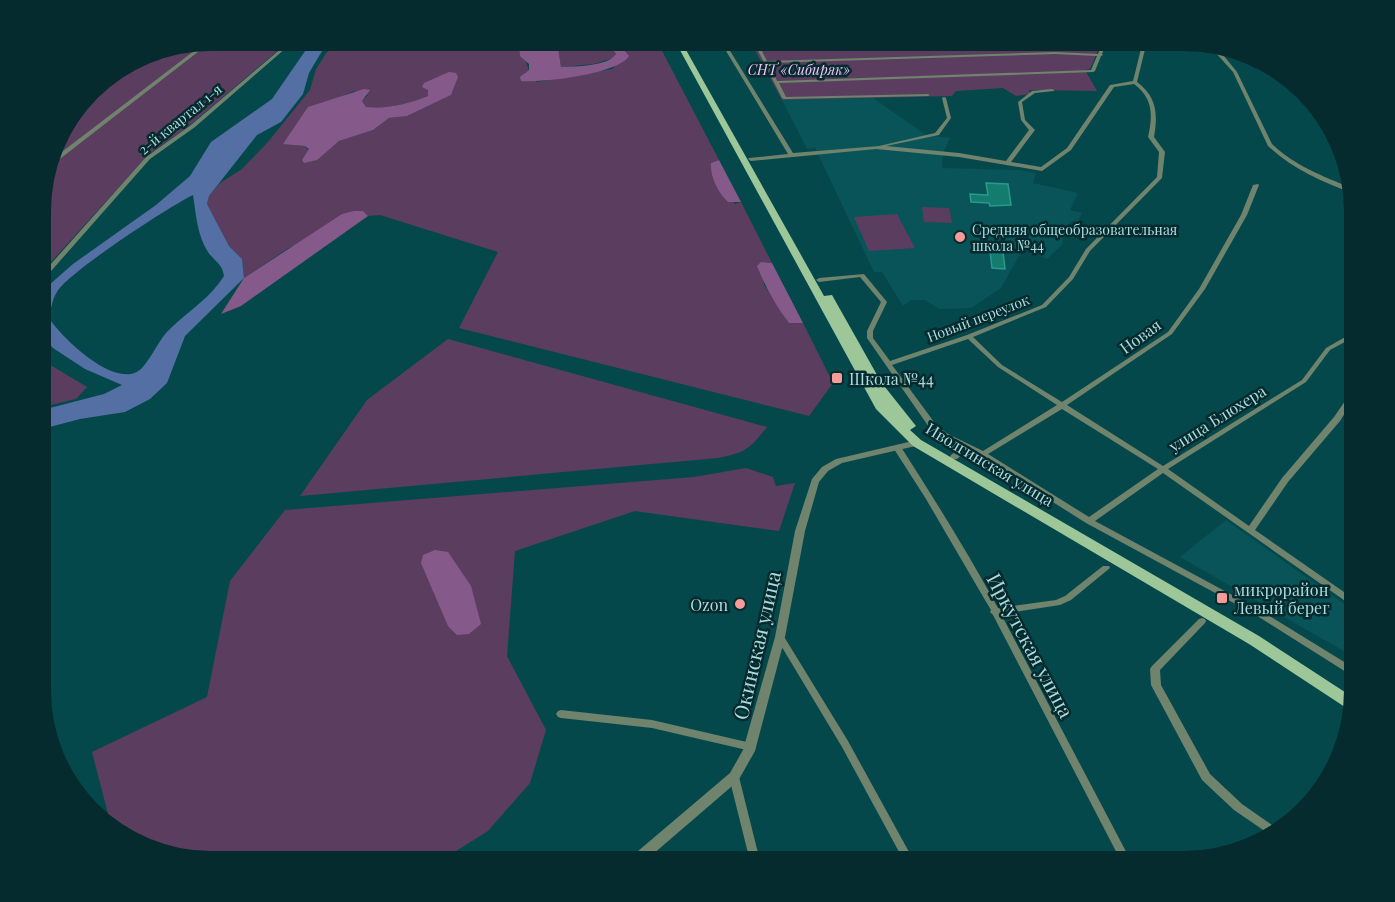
<svg xmlns="http://www.w3.org/2000/svg" width="1395" height="902" font-family="'Playfair Display',serif">
	<style>
		.built { fill: #085459 }
		.green { fill: #5b3e5f; fill-rule: evenodd }
		.forest { fill: #855a8b }
		.water { fill: #536fa4; fill-rule: evenodd }
		.building { fill: #137c6f; stroke: #299a8b; stroke-width: 1.5 }
		.lines { fill: none; stroke-linecap: round; stroke-linejoin: round }
		.minor { fill: #6f836d; fill-rule: evenodd }
		.tertiary { fill: #6f836d; fill-rule: evenodd }
		.primary { fill: #9dc699; fill-rule: evenodd }
		.poi-dot { fill: #f59b98; stroke: #062b2e; stroke-width: 2 }
		.labels { text-anchor: middle; dominant-baseline: central; stroke-width: 5; stroke-linejoin: round; paint-order: stroke }
		.far-park-label { font-size: 14px; font-style: italic; fill: #f6c3fd; stroke: #062b2e }
		.far-street-label { font-size: 14px; fill: #abdbdf; stroke: #062b2e }
		.far-poi-label { font-size: 14px; fill: #abdbdf; stroke: #062b2e; text-anchor: start }
		.street-label { font-size: 16px; fill: #abdbdf; stroke: #062b2e }
		.poi-label { font-size: 16px; fill: #abdbdf; stroke: #062b2e; text-anchor: start }
		.near-street-label { font-size: 20px; fill: #abdbdf; stroke: #062b2e }
	</style>
	<rect width="100%" height="100%" fill="#05484c"/>
	<path class="built" d="M 873,98 L 926,135 L 950,138 L 943,153 L 942,168 L 1020,170 L 1036,173 L 1033,183 L 1078,193 L 1070,210 L 1082,213 L 1078,221 L 1072,221 L 1062,231 L 1063,244 L 1047,259 L 1023,249 L 1001,288 L 971,308 L 939,309 L 925,300 L 911,300 L 903,306 L 882,272 L 874,272 L 815,148 L 807,149 L 782,100 Z
		M 1226,520 L 1354,611 L 1354,657 L 1180,557 Z"/>
	<path class="green" d="M 211,41 L 289,41 L 189,126 L 148,155 L 42,272 L 42,189 L 58,135 L 98,83 L 146,53 Z
		M 343,41 L 519,41 L 529,71 L 524,73 L 537,82 L 612,69 L 617,64 L 628,41 L 657,41 L 658,42 L 648,43 L 648,48 L 660,47 L 719,160 L 711,163 L 735,204 L 741,202 L 772,263 L 761,262 L 764,285 L 789,323 L 803,323 L 833,383 L 809,416 L 459,328 L 498,252 L 380,215 L 368,216 L 363,211 L 287,249 L 244,278 L 242,259 L 229,246 L 207,204 L 209,196 L 220,183 L 242,169 L 268,142 L 310,90 L 316,69 L 327,52 ZM 457,77 L 451,95 L 407,116 L 389,118 L 373,130 L 339,141 L 317,159 L 305,146 L 283,143 L 334,100 L 354,91 L 368,95 L 362,101 L 366,107 C 389,109 407,104 428,96 L 428,90 Z
		M 557,41 L 614,41 L 616,57 L 594,64 L 561,67 Z
		M 750,41 L 1102,41 L 1090,69 L 1085,70 L 1097,91 L 1029,90 L 1030,94 L 1016,96 L 1003,88 L 956,91 L 952,96 L 782,100 Z
		M 922,207 L 949,208 L 952,223 L 924,222 Z
		M 897,214 L 915,248 L 869,251 L 854,217 Z
		M 448,339 L 767,427 C 750,449 745,453 718,458 L 300,496 L 367,400 Z
		M 42,360 L 87,387 L 76,399 L 42,407 Z
		M 746,468 L 773,477 L 776,486 L 795,483 L 779,531 L 635,511 L 515,551 L 507,656 L 546,730 L 530,783 L 488,831 L 440,861 L 211,861 L 116,833 L 112,829 L 92,752 L 207,697 L 230,581 L 285,510 L 694,477 Z"/>
	<path class="forest" d="M 519,41 L 557,41 L 561,67 C 576,66 607,67 616,54 L 613,49 L 616,44 L 614,41 L 628,41 L 624,50 L 629,56 C 618,74 542,83 521,81 L 520,77 L 529,70 L 529,64 L 520,56 Z
		M 449,72 L 456,73 L 458,77 L 451,95 L 407,116 L 389,118 L 373,130 L 339,141 L 317,160 L 304,163 L 302,160 L 309,149 L 305,146 L 283,144 L 308,107 L 364,89 L 370,90 L 362,101 L 366,107 C 389,109 407,104 428,96 L 428,90 L 422,87 L 424,83 Z
		M 719,160 L 741,202 L 728,202 C 718,192 710,177 711,163 Z
		M 354,211 L 363,211 L 368,216 L 241,306 L 221,314 L 244,278 L 342,214 Z
		M 761,262 L 772,263 L 803,323 L 789,323 C 775,305 765,286 757,266 Z
		M 435,550 L 448,552 L 471,586 L 481,624 L 469,634 L 457,635 L 448,626 L 421,563 L 423,555 Z"/>
	<path class="water" d="M 312,41 L 328,41 L 309,73 L 303,94 L 281,122 L 257,135 L 209,196 L 207,204 L 229,246 L 242,259 L 244,278 L 185,336 L 167,383 L 150,399 L 125,412 L 80,419 L 42,429 L 42,410 L 104,394 L 122,385 L 85,369 L 53,348 L 42,336 L 42,296 L 48,286 L 73,264 L 156,205 L 190,176 L 211,142 L 272,99 ZM 193,195 C 196,214 197,235 208,252 C 215,262 222,263 224,276 C 211,297 190,310 172,327 C 159,338 153,356 142,368 C 118,393 61,337 49,318 C 51,310 52,299 57,292 C 67,273 170,206 193,195 Z"/>
	<path class="building" d="M 986,183 L 1008,184 L 1011,205 L 990,206 L 989,203 L 971,202 L 970,194 L 988,195 Z
		M 990,251 L 1003,252 L 1005,269 L 992,268 Z"/>
	<g class="lines">
		<path class="minor" d="M 207,41 L 212,41 L 52,165 L 49,165 L 50,161 Z
			M 290,41 L 294,41 L 195,127 L 150,159 L 44,279 L 42,280 L 42,274 L 146,157 L 191,125 Z
			M 720,41 L 724,41 L 793,153 L 879,146 L 935,133 L 947,118 L 942,98 L 944,97 L 946,98 L 951,118 L 939,135 L 886,146 L 959,153 L 1006,161 L 1029,130 L 1021,120 L 1018,102 L 1032,91 L 1052,89 L 1054,90 L 1054,91 L 1035,93 L 1022,102 L 1025,120 L 1035,130 L 1011,162 L 1041,167 L 1067,148 L 1110,85 L 1133,81 L 1143,41 L 1147,41 L 1137,82 C 1157,97 1158,114 1154,137 L 1165,152 L 1162,178 L 1090,251 L 1073,279 L 1046,307 L 973,337 L 1002,365 L 1062,402 L 1168,332 L 1199,289 L 1241,215 L 1253,185 L 1258,184 L 1259,185 L 1247,215 L 1205,289 L 1172,334 L 1067,405 L 1163,466 L 1302,380 L 1326,348 L 1354,332 L 1354,337 L 1330,350 L 1306,382 L 1168,469 L 1249,526 L 1282,478 L 1334,417 L 1352,391 L 1354,391 L 1354,398 L 1340,421 L 1288,482 L 1255,530 L 1354,599 L 1354,606 L 1351,605 L 1163,473 L 1095,521 L 1260,610 L 1354,668 L 1354,677 L 1254,614 L 1086,523 L 980,456 L 967,450 L 957,459 L 951,459 L 950,457 L 951,455 L 961,447 L 942,438 L 931,430 L 867,338 L 867,331 L 881,302 L 860,277 L 819,282 L 816,280 L 819,278 L 864,274 L 887,302 L 873,331 L 873,338 L 890,361 L 967,335 L 1042,305 L 1069,277 L 1086,249 L 1157,177 L 1159,152 L 1148,137 C 1153,115 1153,98 1134,84 L 1114,87 L 1071,150 L 1042,171 L 959,157 L 876,149 L 751,161 L 748,159 L 749,158 L 788,154 ZM 968,339 L 998,367 L 1057,405 L 983,451 L 948,434 L 937,426 L 892,365 ZM 1062,409 L 1158,469 L 1089,517 L 988,454 Z
			M 753,41 L 757,41 L 758,43 L 837,41 L 869,41 L 867,42 L 759,45 L 767,61 L 1055,52 L 1098,54 L 1103,41 L 1107,41 L 1102,54 L 1103,55 L 1101,56 L 1095,71 L 1093,72 L 779,83 L 786,97 L 928,94 L 930,95 L 928,96 L 784,99 L 782,98 ZM 1055,54 L 1097,56 L 1091,70 L 777,81 L 769,63 Z
			M 1215,50 L 1220,51 L 1237,72 L 1272,144 C 1295,166 1323,176 1351,188 L 1352,193 C 1322,182 1291,168 1268,146 L 1233,72 L 1215,52 Z
			M 895,447 L 901,447 C 935,500 968,553 998,608 L 1056,600 L 1065,596 L 1103,566 L 1109,566 L 1110,568 L 1071,600 L 1060,605 L 1001,614 L 1131,861 L 1121,861 L 993,615 L 990,612 L 991,610 L 985,600 L 926,499 L 894,449 Z
			M 1202,618 L 1205,619 L 1206,621 L 1205,623 L 1160,670 L 1161,685 L 1210,774 L 1242,804 L 1279,830 L 1272,836 L 1234,810 L 1202,780 L 1151,685 L 1150,669 L 1152,666 L 1199,619 Z
			M 780,634 L 783,635 L 848,741 L 914,861 L 904,861 L 842,747 L 777,639 L 776,637 L 777,635 Z
			M 561,710 L 652,720 L 751,743 L 754,744 L 756,747 L 754,750 L 751,751 L 652,728 L 561,718 L 558,717 L 556,714 L 558,711 Z
			M 734,773 L 738,774 L 739,777 L 760,861 L 750,861 L 729,777 L 730,774 Z"/>
		<path class="tertiary" d="M 917,440 L 920,441 L 921,443 L 920,445 L 842,463 L 828,471 L 819,482 L 805,531 L 785,637 L 755,751 L 738,781 L 645,861 L 630,861 L 631,857 L 730,773 L 743,750 L 775,637 L 795,531 L 812,479 L 822,467 L 836,459 Z"/>
		<path class="primary" d="M 675,41 L 681,41 L 824,296 L 832,295 L 881,382 L 916,426 L 910,430 L 921,440 L 1259,636 L 1354,698 L 1351,711 L 1249,644 L 913,446 L 876,409 Z"/>
	</g>
	<g class="poi-dot">
		<circle cx="960" cy="237" r="6"/>
		<rect x="831" y="372" width="12" height="12" rx="3"/>
		<rect x="1216" y="592" width="12" height="12" rx="3"/>
		<circle cx="740" cy="604" r="6"/>
	</g>
	<g class="labels">
		<g class="far-park-label">
			<text x="799" y="69">СНТ «Сибиряк»</text>
		</g>
		<g class="far-street-label">
			<text transform="translate(180 119) rotate(-39)">2-й квартал 1-я</text>
			<text transform="translate(978 318) rotate(-21)">Новый переулок</text>
		</g>
		<g class="far-poi-label">
			<text x="972" y="229">Средняя общеобразовательная<tspan x="972" dy="16">школа №44</tspan></text>
		</g>
		<g class="street-label">
			<text transform="translate(1140 336) rotate(-36)">Новая</text>
			<text transform="translate(1217 418) rotate(-32)">улица Блюхера</text>
			<text transform="translate(990 464) rotate(31)">Иволгинская улица</text>
		</g>
		<g class="poi-label">
			<text x="849" y="378">Школа №44</text>
			<text x="1234" y="589">микрорайон<tspan x="1234" dy="18">Левый берег</tspan></text>
			<text x="728" y="604" text-anchor="end">Ozon</text>
		</g>
		<g class="near-street-label">
			<text transform="translate(756 645) rotate(-77)">Окинская улица</text>
			<text transform="translate(1031 645) rotate(62)">Иркутская улица</text>
		</g>
	</g>
	<path d="M0 0H1395V902H0ZM211 51H1184A160 160 0 0 1 1344 211V691A160 160 0 0 1 1184 851H211A160 160 0 0 1 51 691V211A160 160 0 0 1 211 51Z" fill="#062b2e" fill-rule="evenodd"/>
</svg>
